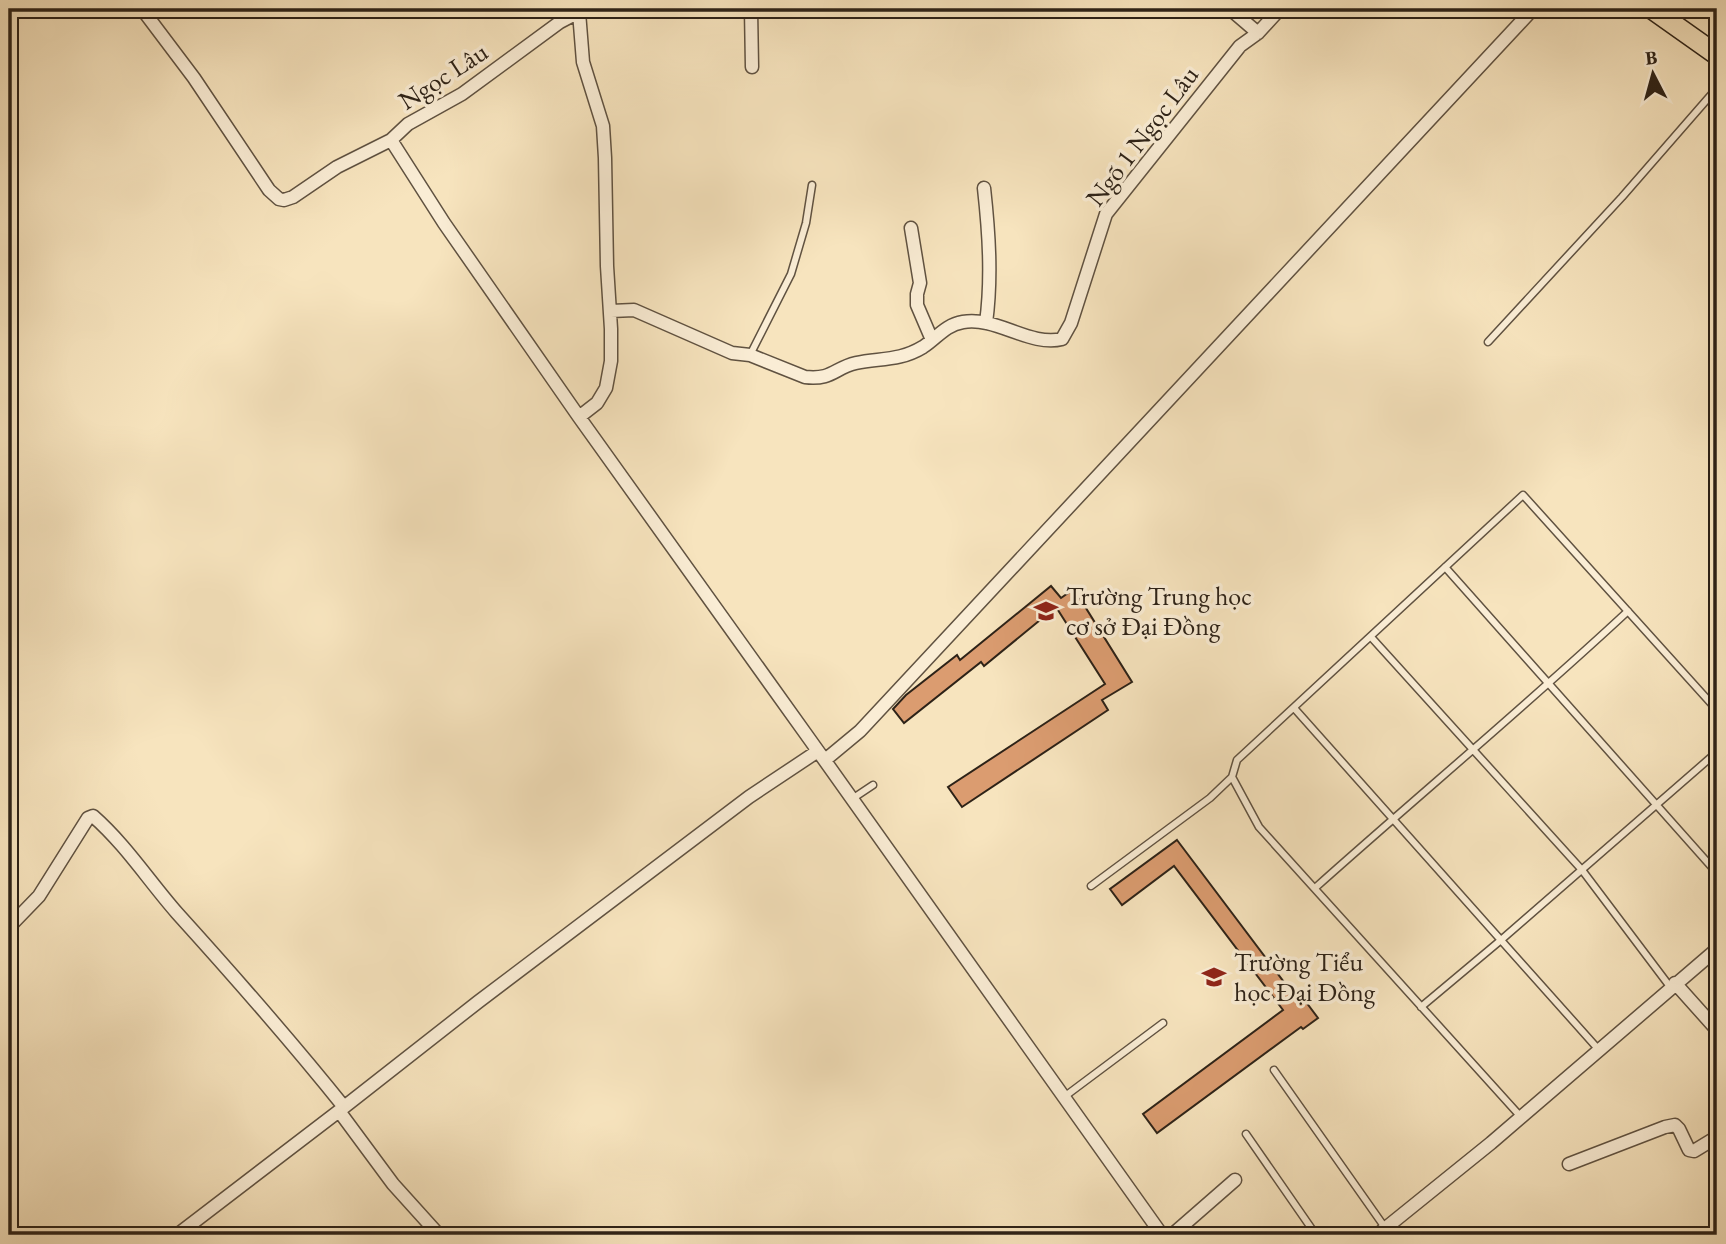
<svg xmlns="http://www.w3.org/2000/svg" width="1726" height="1244" font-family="'EB Garamond',serif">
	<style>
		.building { fill: #db9c70; stroke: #2d2217; stroke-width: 2 }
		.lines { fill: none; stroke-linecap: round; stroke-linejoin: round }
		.lane-casing { stroke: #605241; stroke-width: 9 }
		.street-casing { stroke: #605241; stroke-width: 15 }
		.primary-casing { stroke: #2d2217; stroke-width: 22 }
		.lane { stroke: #faedd5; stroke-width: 6 }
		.street { stroke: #faedd5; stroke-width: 12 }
		.primary { stroke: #f7e4be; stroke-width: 19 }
		.labels { text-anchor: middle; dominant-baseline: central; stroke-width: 7; stroke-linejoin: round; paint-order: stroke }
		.street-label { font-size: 26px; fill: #2d2217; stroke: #faedd5 }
		.poi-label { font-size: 26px; fill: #2d2217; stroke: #faedd5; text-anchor: start }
	</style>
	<rect width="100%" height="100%" fill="#f7e4be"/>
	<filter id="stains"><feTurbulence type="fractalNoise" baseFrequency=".00286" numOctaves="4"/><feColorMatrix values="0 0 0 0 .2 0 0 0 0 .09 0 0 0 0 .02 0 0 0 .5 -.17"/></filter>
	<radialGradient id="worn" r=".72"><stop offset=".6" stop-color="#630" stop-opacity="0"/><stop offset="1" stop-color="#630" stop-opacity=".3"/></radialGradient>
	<path class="building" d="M 1051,586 L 1061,598 L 1074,589 L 1132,682 L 1102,700 L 1108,710 L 962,807 L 948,787 L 1105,684 L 1056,607 L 984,666 L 981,662 L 904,723 L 893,709 L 906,695 L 957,655 L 960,660 Z
		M 1177,840 L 1299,1002 L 1303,998 L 1318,1018 L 1303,1029 L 1301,1027 L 1157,1133 L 1143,1114 L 1283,1010 L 1174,866 L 1122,905 L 1110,889 Z"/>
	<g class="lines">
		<g class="lane-casing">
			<path id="lane" d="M 1510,12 L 1513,9
				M 1488,342 L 1622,197 L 1717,88
				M 750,355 L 791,274 L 806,223 L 812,185
				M 1445,567 L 1717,873
				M 1371,637 L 1582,870 L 1671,988
				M 1294,708 L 1599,1050
				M 1232,777 L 1259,827 L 1521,1117
				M 852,799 L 873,785
				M 1091,886 L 1210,798 L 1232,777 L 1237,760 L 1523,495 L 1717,710
				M 1315,888 C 1419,795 1526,706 1628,611
				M 1421,1007 L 1501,940 L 1717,752
				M 1274,1070 L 1386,1229
				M 1064,1097 L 1163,1023
				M 1246,1134 L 1316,1235"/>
		</g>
		<g class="street-casing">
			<path id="street" d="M 142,9 L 194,78 L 269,190 L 279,199 L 284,200 L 293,197 L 337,167 L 391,140 L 408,124 L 462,94 L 560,22 L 579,12 L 593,9
				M 751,9 L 752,67
				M 1230,9 L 1258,33
				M 391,140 L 444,223 L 579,417 L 818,751 L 1162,1235
				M 984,188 C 989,233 992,278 986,323
				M 911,228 L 920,283 L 917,294 L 917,305 L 932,340
				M 611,311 L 634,310 L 732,353 L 750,355 L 805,377 C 833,380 834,368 856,363 C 880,358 900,361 923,347 C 937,338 945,325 963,322 C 996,316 1030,347 1062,339 L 1071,323 L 1106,214 L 1240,46 L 1258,33 L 1280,9
				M 579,417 L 597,403 L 606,388 L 611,361 L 611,329 L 607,266 L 605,158 L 603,126 L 583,62 L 579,12 L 581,9
				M 825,760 L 860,731 L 1533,9
				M 9,927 L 39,896 L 88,818 L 93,816 C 125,844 149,881 177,913 C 234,976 291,1041 344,1107
				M 1675,983 L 1717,1030
				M 1569,1164 L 1665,1127 L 1675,1125 L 1679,1129 L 1689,1150 L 1694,1151 L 1717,1137
				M 177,1235 L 339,1111
				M 439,1235 L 393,1184 L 339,1111 L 478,1002 L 749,797 L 818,751
				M 1172,1235 L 1235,1180
				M 1377,1235 L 1491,1143 L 1717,949"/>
		</g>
		<g class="primary-casing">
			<path id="primary" d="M 1652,9 L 1717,55"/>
		</g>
		<use href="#lane" class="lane"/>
		<use href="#street" class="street"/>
		<use href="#primary" class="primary"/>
	</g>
	<defs>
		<g id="school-bare" transform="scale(1.89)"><path d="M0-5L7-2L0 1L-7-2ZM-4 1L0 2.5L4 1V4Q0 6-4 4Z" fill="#8f2418" stroke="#faedd5" stroke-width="2.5" paint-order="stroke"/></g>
	</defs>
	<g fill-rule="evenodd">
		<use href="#school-bare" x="1046" y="611"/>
		<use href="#school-bare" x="1214" y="977"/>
	</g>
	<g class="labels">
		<g class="street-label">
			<text transform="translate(443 76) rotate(-33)">Ngọc Lâu</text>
			<text transform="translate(1142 136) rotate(-53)">Ngõ 1 Ngọc Lâu</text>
		</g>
		<g class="poi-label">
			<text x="1066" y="596">Trường Trung học<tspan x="1066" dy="30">cơ sở Đại Đồng</tspan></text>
			<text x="1234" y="962">Trường Tiểu<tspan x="1234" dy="30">học Đại Đồng</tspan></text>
		</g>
	</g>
	<rect width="1726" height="1244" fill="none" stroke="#f7e4be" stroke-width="35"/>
	<rect x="10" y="10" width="1705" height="1223" fill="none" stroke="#2d2217" stroke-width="3.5"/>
	<rect x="18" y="18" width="1691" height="1209" fill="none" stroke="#2d2217" stroke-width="2"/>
	<g transform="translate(1653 74) rotate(354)" stroke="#faedd5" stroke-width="5" paint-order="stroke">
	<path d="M0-5L12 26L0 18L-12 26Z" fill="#2d2217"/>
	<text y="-10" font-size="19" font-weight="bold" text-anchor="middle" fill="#2d2217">B</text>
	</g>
	<rect width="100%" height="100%" filter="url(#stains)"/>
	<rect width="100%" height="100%" fill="url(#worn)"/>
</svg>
